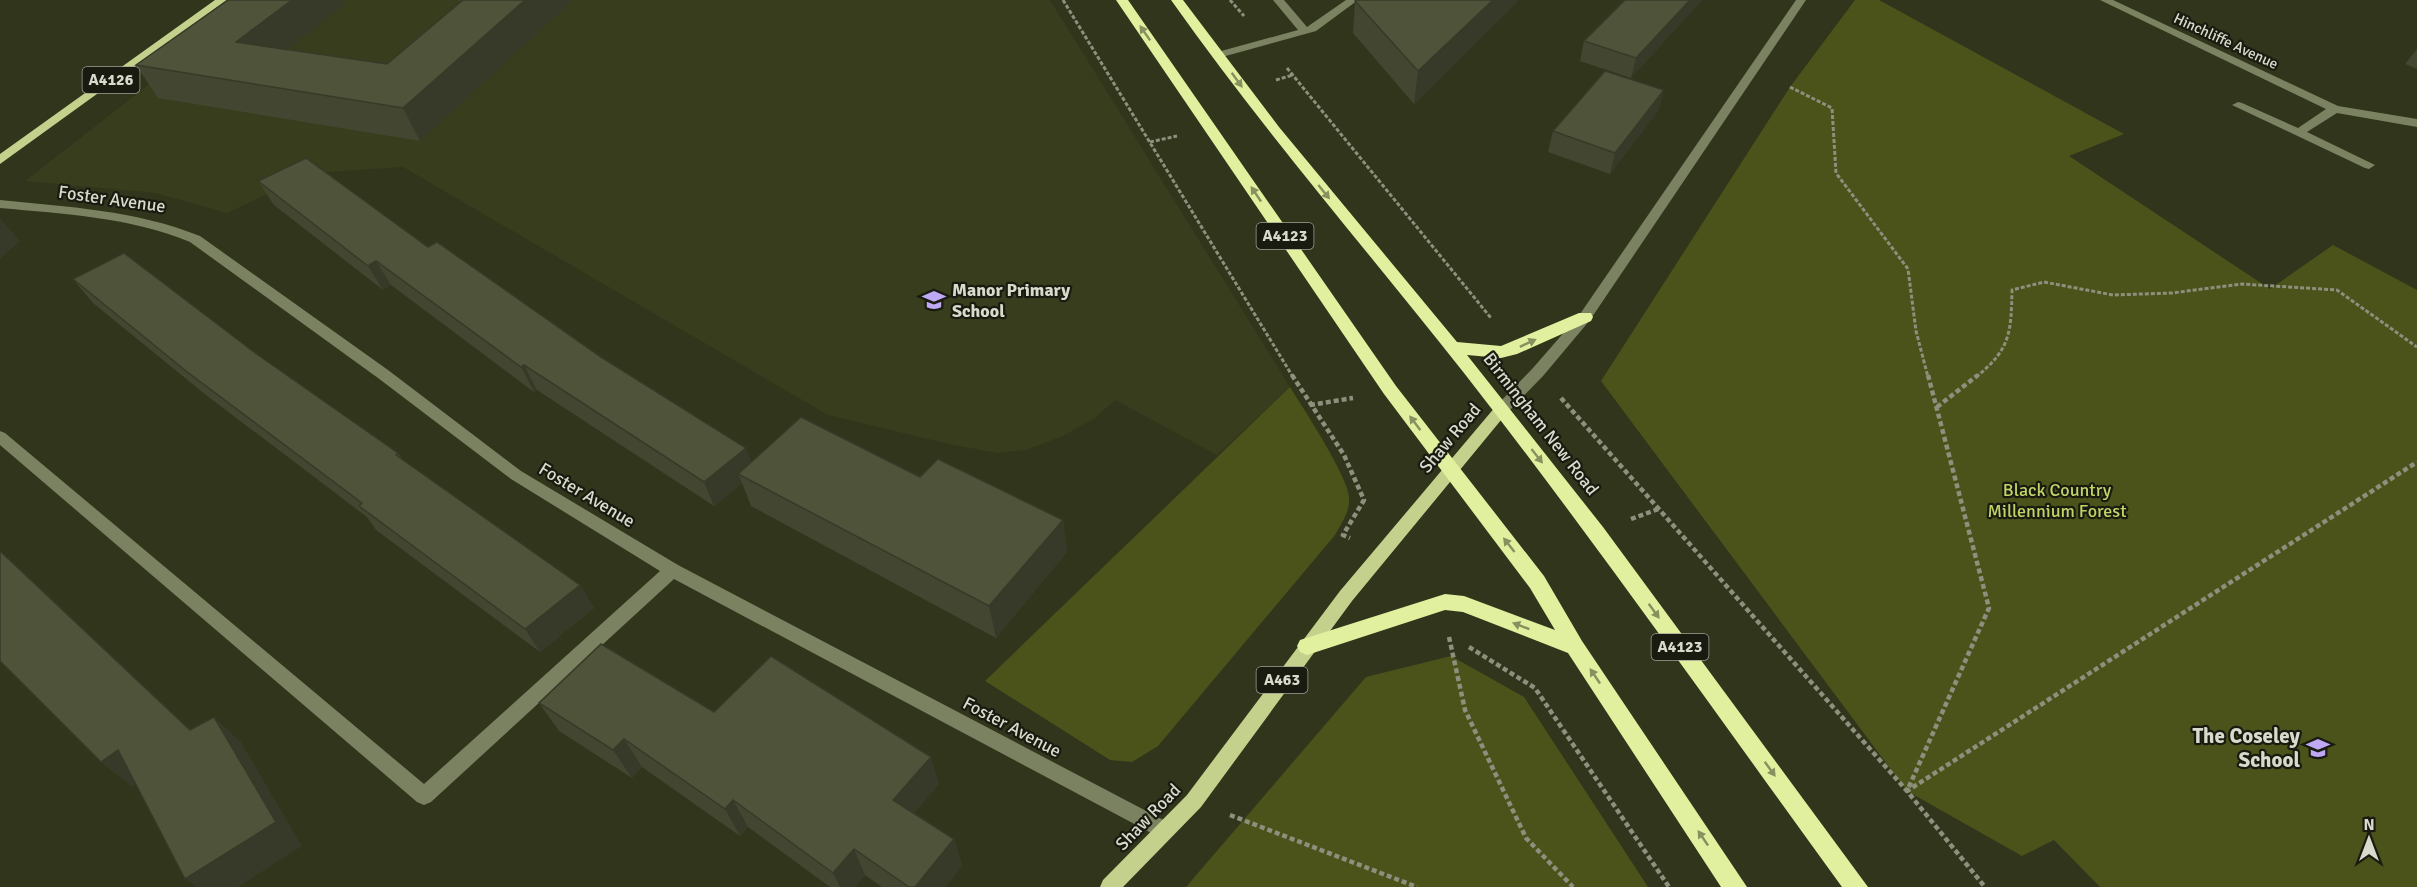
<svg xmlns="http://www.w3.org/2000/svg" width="2417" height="887" font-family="Signika,sans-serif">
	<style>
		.built { fill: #383d1d }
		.green { fill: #4b531b }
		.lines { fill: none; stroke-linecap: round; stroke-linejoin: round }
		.path-far1 { stroke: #8d907d; stroke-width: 3; stroke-dasharray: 4 2; stroke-linecap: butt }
		.path { stroke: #8d907d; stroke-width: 4.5; stroke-dasharray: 5 3; stroke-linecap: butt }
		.minor { fill: #7b8261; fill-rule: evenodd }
		.major { fill: #c4d18d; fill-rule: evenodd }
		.highway { fill: #e1f09e; fill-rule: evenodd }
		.wall { fill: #434731 }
		.shaded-wall { fill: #373a28 }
		.building { fill: #4e5339; stroke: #373a28; stroke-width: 1.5 }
		.oneway { fill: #87905e }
		.labels { text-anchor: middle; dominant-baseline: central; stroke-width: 4.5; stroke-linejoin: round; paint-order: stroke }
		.far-street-label { font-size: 15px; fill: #d8dbcc; stroke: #191b10 }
		.shield { fill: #191b10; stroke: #9fa194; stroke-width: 1.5 }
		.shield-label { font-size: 16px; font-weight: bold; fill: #d8dbcc }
		.street-label { font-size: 18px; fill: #d8dbcc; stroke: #191b10 }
		.poi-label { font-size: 18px; font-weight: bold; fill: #d8dbcc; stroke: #191b10; text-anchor: start }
		.park-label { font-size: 18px; fill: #c2d467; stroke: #191b10 }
		.near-poi-label { font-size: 21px; font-weight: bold; fill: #d8dbcc; stroke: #191b10; text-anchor: end }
	</style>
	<rect width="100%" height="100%" fill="#31351c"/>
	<path class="built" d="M 257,0 L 1050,0 L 1290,387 L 1217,455 L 1115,400 L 1095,418 L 1063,436 L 1026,450 L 998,453 L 953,445 L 828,415 L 403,167 L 312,173 L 227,213 L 156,193 L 25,181 Z"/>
	<path class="green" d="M 1855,0 L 1879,0 L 2124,134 L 2069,156 L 2270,289 L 2333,245 L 2417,290 L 2417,887 L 2100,887 L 2054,840 L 2022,856 L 1907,791 L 1601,381 L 1790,87 Z
		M 1290,387 C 1303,408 1348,476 1349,497 C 1350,512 1342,522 1335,535 L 1158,746 L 1132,762 L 1110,760 L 985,681 Z
		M 1451,656 L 1524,697 L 1648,887 L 1186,887 L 1366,677 Z"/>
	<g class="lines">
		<path class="path-far1" d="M 1063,0 L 1293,377
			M 1230,0 L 1244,16
			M 1287,68 L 1491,318
			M 1276,80 L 1293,75
			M 1790,87 L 1832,108 L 1836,173 L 1908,269 L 1916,331 L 1928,377
			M 1150,142 L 1177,136
			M 1976,377 C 2011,349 2011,332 2012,290 L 2044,282 L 2113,295 L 2172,293 L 2242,284 L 2337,290 L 2417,347"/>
		<path class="path" d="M 1292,375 L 1344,455 L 1364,500 L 1343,535 L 1350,538
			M 1928,375 L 1989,608 L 1907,791 L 2417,462
			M 1561,398 L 1907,791 L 1985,887
			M 1310,405 L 1353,398
			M 1937,407 L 1978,375
			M 1631,519 L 1661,508
			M 1449,637 L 1465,710 L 1526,838 L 1573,887
			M 1469,647 L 1535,688 L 1669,887
			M 1230,815 L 1417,887"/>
		<path class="minor" d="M 1273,0 L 1284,0 L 1307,27 L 1346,0 L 1358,0 L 1316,31 L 1222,57 L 1214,57 L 1214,53 L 1298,30 Z
			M 1796,0 L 1806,0 L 1590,320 L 1543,376 L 1506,414 L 1496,414 L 1494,410 L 1496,406 L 1533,368 L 1580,314 Z
			M 2100,0 L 2113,0 L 2338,106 L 2417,119 L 2417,127 L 2337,113 L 2307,132 L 2375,165 L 2369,169 L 2365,168 L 2232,105 L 2238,102 L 2242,103 L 2298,128 L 2326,109 Z
			M 0,200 C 68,207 135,210 200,236 L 388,370 L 521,471 L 678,565 L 1171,824 L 1173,830 L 1171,836 L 1164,839 L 1157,836 L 674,579 L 431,802 L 424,805 L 417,802 L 0,445 L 0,431 L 5,433 L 424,784 L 660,571 L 511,479 L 378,378 L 190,242 C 129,217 65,214 0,208 Z"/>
		<path class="major" d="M 215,0 L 227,0 L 0,164 L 0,154 Z
			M 1501,405 L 1508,410 L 1506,414 L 1352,601 L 1201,807 L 1123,887 L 1100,887 L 1103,880 L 1187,795 L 1340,591 L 1496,406 Z"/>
		<path class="highway" d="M 1116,0 L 1128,0 L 1396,386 L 1544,576 L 1582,641 L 1747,887 L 1721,887 L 1568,653 L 1463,612 L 1445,610 L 1307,655 L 1300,652 L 1297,646 L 1300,640 L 1445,594 L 1464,596 L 1555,630 L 1530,588 L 1384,394 Z
			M 1171,0 L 1183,0 L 1279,127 L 1457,342 L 1501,346 L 1579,313 L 1591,313 L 1593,317 L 1591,321 L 1517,354 L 1501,358 L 1467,355 L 1603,527 L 1868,887 L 1842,887 C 1717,715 1595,541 1464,373 C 1367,250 1262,129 1171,0 Z"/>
	</g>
	<path class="wall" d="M 456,0 L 573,0 L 420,141 L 158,98 L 136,65 L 345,4 L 287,49 L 387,64 L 462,1 Z
		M 1702,0 L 1631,78 L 1580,61 L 1584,41 Z
		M 1355,1 L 1517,2 L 1414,104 L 1353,33 Z
		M 2417,49 L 2417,69 L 2405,64 Z
		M 1664,90 L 1658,111 L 1610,174 L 1548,152 L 1553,131 Z
		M 258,181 L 428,247 L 601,357 L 752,462 L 920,477 L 1063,520 L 1067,552 L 996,638 L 751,506 L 742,483 L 714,506 L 537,390 L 534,392 L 391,285 L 383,290 L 274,205 Z
		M 73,279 L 254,352 L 398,453 L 403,460 L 580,585 L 594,608 L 540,652 L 376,530 L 367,517 L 206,395 L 93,303 Z
		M 539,703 L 714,712 L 939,784 L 914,813 L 954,839 L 962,866 L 945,887 L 882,887 L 865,875 L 855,887 L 830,887 L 748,827 L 740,836 L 642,767 L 632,778 L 559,731 Z"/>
	<path class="shaded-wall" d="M 292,0 L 343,0 L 345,4 L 255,74 L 236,42 Z
		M 525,0 L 573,0 L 420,141 L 403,108 Z
		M 1493,0 L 1518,0 L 1517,2 L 1414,104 L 1418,71 Z
		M 1690,0 L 1702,0 L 1631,78 L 1636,58 Z
		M 1664,90 L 1658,111 L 1610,174 L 1615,153 Z
		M 0,218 L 20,241 L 0,259 Z
		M 376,261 L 391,285 L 383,290 L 368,266 Z
		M 524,365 L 537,390 L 534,392 L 521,367 Z
		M 746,448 L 755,472 L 738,474 L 742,483 L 714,506 L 704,482 Z
		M 1063,520 L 1067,552 L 996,638 L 989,606 Z
		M 0,551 L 29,577 L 218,755 L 190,730 Z
		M 580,585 L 594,608 L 540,652 L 525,629 Z
		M 214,717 L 241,742 L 302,846 L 238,887 L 196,887 L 185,879 Z
		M 624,739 L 642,767 L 632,778 L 613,750 Z
		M 118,750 L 148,775 L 132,787 L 101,762 Z
		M 931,757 L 939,784 L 903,826 L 893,800 Z
		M 733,800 L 748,827 L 740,836 L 725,809 Z
		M 954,839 L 962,866 L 945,887 L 915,887 Z
		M 854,849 L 865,875 L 855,887 L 840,887 L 833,873 Z"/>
	<path class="building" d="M 228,0 L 292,0 L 236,42 L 387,64 L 463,0 L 525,0 L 403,108 L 136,65 Z
		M 1356,0 L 1493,0 L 1418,71 L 1355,1 Z
		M 1625,0 L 1690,0 L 1636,58 L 1584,41 Z
		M 1605,71 L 1664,90 L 1615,153 L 1553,131 Z
		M 306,158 L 428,247 L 437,242 L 601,357 L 746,448 L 704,482 L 524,365 L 521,367 L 376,261 L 368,266 L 258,181 Z
		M 124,253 L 254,352 L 398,453 L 396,455 L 580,585 L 525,629 L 359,506 L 362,503 L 186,371 L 73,279 Z
		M 801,417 L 920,477 L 938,459 L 1063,520 L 989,606 L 738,474 Z
		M 0,551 L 190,730 L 214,717 L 276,822 L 185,879 L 118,750 L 101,762 L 0,661 Z
		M 601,644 L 714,712 L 771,656 L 931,757 L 893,800 L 954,839 L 915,887 L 909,887 L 854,849 L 833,873 L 733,800 L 725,809 L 624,739 L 613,750 L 539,703 Z"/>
	<defs><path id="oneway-solid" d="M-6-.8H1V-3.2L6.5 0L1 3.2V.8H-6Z" transform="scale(1.5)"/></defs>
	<g class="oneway">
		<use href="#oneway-solid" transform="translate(1145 33) rotate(-125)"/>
		<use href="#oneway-solid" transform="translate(1237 80) rotate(54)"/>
		<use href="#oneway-solid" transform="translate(1324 192) rotate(51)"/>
		<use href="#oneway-solid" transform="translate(1256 194) rotate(-124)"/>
		<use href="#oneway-solid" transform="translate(1528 343) rotate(-25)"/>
		<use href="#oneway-solid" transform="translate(1415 423) rotate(-127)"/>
		<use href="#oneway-solid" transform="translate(1537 456) rotate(52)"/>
		<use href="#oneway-solid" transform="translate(1509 545) rotate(-128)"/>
		<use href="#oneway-solid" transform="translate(1654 611) rotate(54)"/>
		<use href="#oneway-solid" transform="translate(1521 626) rotate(-159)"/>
		<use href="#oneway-solid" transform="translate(1595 676) rotate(-124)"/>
		<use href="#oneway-solid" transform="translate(1770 769) rotate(54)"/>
		<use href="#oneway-solid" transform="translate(1703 838) rotate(-124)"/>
	</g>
	<defs>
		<g id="school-bare" transform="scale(1.8)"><path d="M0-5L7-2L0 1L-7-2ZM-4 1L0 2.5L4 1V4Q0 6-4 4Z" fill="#bfa9f4" stroke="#191b10" stroke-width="2.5" paint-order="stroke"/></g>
	</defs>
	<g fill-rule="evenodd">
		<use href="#school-bare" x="934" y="300"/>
		<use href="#school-bare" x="2318" y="748"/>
	</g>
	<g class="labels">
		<g class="far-street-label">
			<text transform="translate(2226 41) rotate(25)">Hinchliffe Avenue</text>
		</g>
		<g class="shield">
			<rect x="82.5" y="67" width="57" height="26" rx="4.5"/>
			<rect x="1256.5" y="223" width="57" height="26" rx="4.5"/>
			<rect x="1651.5" y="634" width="57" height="26" rx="4.5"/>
			<rect x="1256.5" y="667" width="51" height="26" rx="4.5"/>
		</g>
		<g class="shield-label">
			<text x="111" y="80">A4126</text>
			<text x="1285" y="236">A4123</text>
			<text x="1680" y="647">A4123</text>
			<text x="1282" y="680">A463</text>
		</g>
		<g class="street-label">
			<text transform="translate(112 199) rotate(8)">Foster Avenue</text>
			<text transform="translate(1541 424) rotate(52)">Birmingham New Road</text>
			<text transform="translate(1450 438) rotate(-50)">Shaw Road</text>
			<text transform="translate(587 495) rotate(31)">Foster Avenue</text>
			<text transform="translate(1012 727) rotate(28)">Foster Avenue</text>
			<text transform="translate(1148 817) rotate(-46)">Shaw Road</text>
		</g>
		<g class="poi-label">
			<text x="952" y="290">Manor Primary<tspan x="952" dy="21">School</tspan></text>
		</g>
		<g class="park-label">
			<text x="2057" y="490">Black Country<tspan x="2057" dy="21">Millennium Forest</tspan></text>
		</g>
		<g class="near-poi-label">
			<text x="2300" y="736">The Coseley<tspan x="2300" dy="24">School</tspan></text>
		</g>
	</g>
	<g transform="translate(2369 839)" stroke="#191b10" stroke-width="4.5" paint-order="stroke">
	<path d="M0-4.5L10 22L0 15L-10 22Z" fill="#d8dbcc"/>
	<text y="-9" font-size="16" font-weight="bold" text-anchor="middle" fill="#d8dbcc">N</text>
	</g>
</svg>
